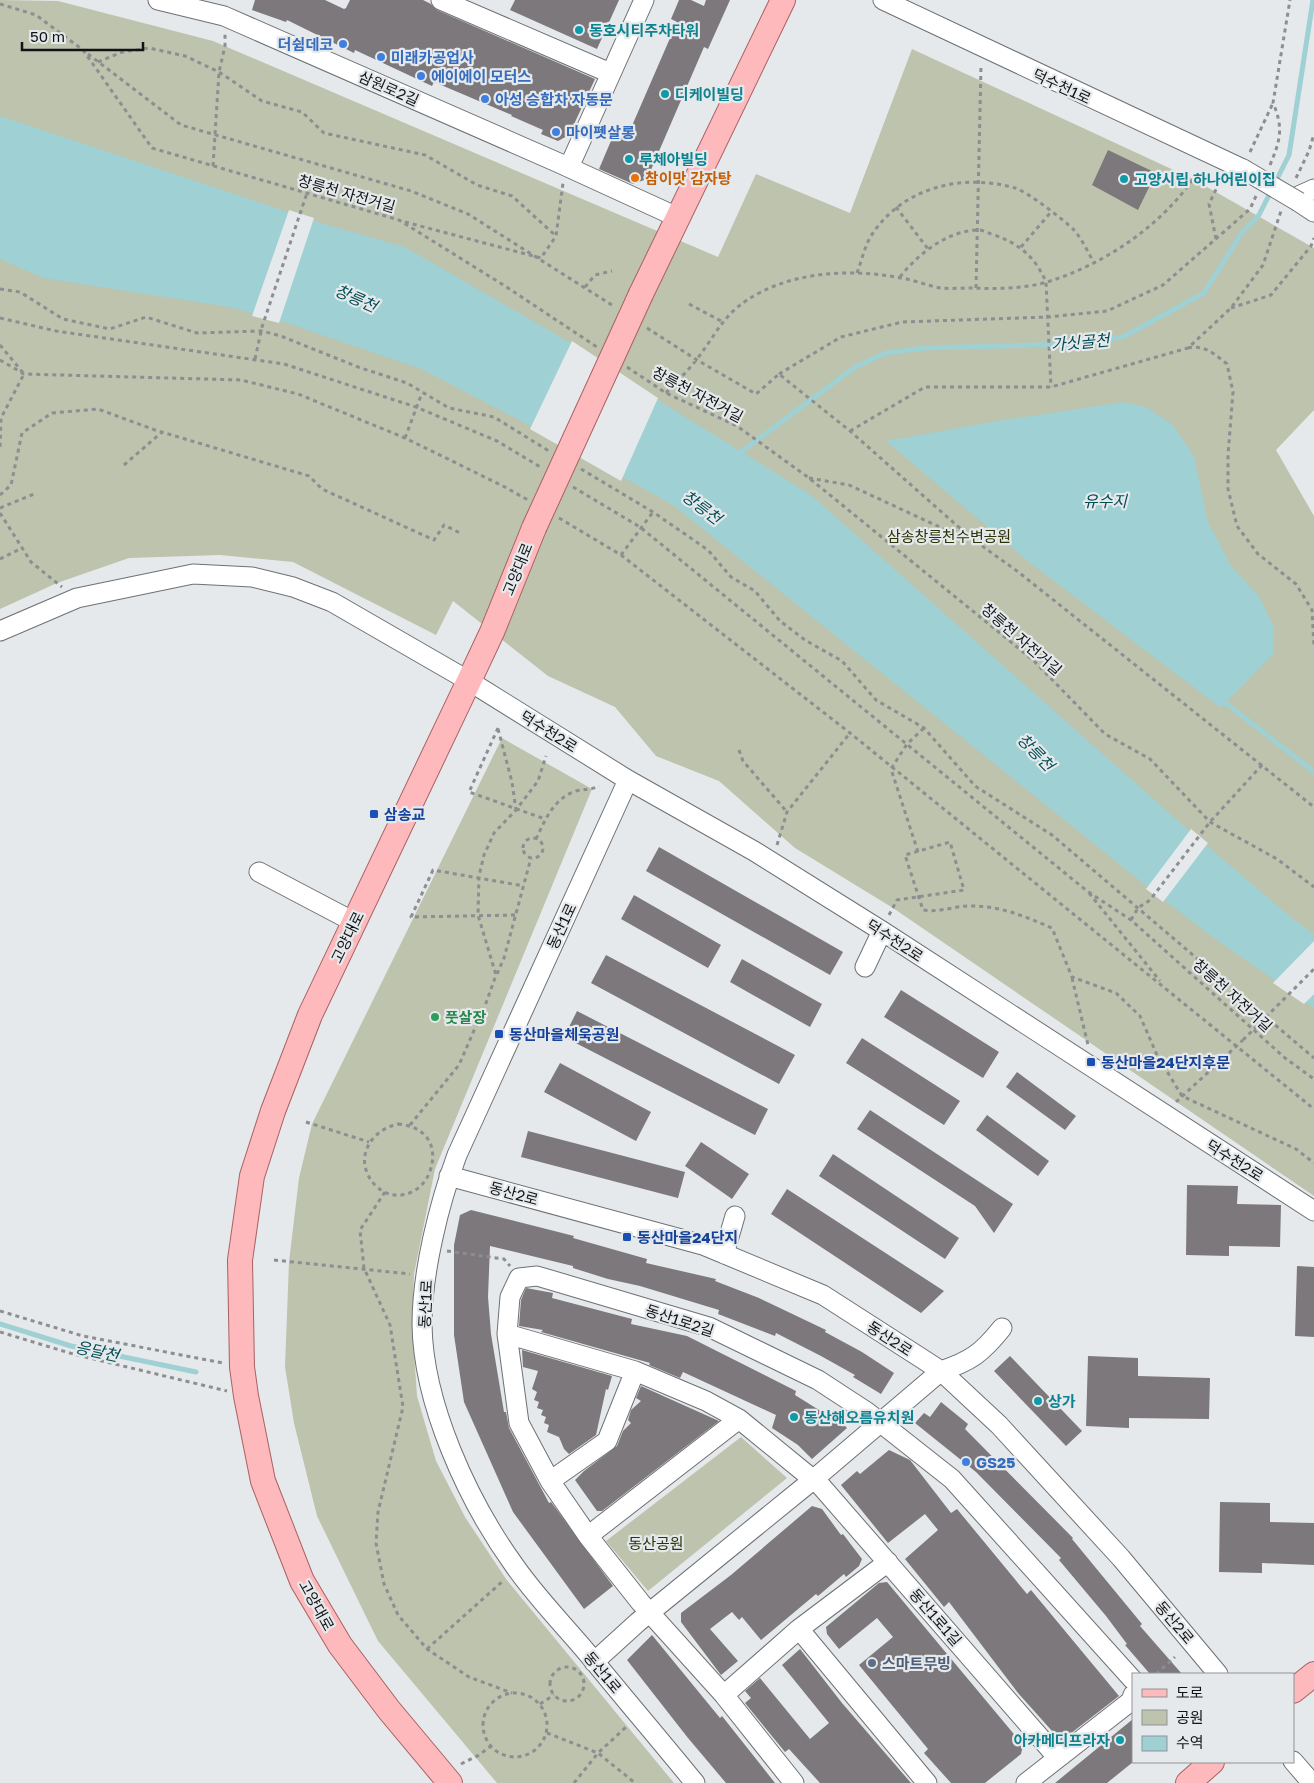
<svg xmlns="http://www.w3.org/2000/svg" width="1314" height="1783" font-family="'Golos Text','Noto Sans KR',sans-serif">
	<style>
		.green { fill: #bdc3ac }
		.water { fill: #9ed0d4 }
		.pier { fill: #e6e9ec }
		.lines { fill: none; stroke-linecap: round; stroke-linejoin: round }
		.stream { stroke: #9ed0d4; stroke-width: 5 }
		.building { fill: #7c787b }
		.minor-casing { stroke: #6e7174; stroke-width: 21 }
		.major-casing { stroke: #aa6063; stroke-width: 26 }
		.path { stroke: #8c8e91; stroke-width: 3; stroke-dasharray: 4 4; stroke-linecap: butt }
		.minor { stroke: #fff; stroke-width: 19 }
		.major { stroke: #fdb9bb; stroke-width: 24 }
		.minor-bridge-casing { stroke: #6e7174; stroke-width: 21; stroke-linecap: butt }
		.major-bridge-casing { stroke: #aa6063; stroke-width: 26; stroke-linecap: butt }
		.path-bridge { stroke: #8c8e91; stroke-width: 3; stroke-dasharray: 4 4; stroke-linecap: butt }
		.minor-bridge { stroke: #fff; stroke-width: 19 }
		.major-bridge { stroke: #fdb9bb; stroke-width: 24 }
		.culture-dot { fill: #0f9aa8; stroke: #e6e9ec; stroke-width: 2 }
		.shop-dot { fill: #3f7fe0; stroke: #e6e9ec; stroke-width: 2 }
		.food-dot { fill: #e8710a; stroke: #e6e9ec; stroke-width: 2 }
		.transit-dot { fill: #1a4fb4; stroke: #e6e9ec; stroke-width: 2 }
		.leisure-dot { fill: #2e9e5b; stroke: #e6e9ec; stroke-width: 2 }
		.service-dot { fill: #5c6f8a; stroke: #e6e9ec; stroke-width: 2 }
		.labels { text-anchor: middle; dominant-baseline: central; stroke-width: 4.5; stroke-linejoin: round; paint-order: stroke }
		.culture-label { font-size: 15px; font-weight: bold; fill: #0d838f; stroke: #e6e9ec; text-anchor: start }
		.shop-label { font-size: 15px; font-weight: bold; fill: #366cbe; stroke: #e6e9ec; text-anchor: start }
		.street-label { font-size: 15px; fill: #121314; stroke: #e6e9ec }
		.food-label { font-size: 15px; font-weight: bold; fill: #c56008; stroke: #e6e9ec; text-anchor: start }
		.park-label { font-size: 15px; fill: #2b3305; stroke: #e6e9ec }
		.transit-label { font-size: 15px; font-weight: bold; fill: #164399; stroke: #e6e9ec; text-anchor: start }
		.leisure-label { font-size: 15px; font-weight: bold; fill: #27864d; stroke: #e6e9ec; text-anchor: start }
		.service-label { font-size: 15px; font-weight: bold; fill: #4e5e75; stroke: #e6e9ec; text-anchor: start }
		.water-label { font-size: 16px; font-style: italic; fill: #014e54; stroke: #e6e9ec }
	</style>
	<rect width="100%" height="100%" fill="#e6e9ec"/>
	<path class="green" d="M 0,0 L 58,1 L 213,41 L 718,257 L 756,174 L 850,213 L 912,49 L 1193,179 L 1314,248 L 1314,410 L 1276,450 L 1314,516 L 1314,1196 L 893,908 L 795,848 L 719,781 L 656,756 L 615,707 L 548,676 L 453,601 L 436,635 L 293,562 L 220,555 L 129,558 L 57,583 L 0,609 Z
		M 502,738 L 592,789 L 435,1169 L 414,1274 L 412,1324 L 417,1396 L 436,1461 L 465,1517 L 506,1579 L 674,1783 L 497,1783 L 378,1641 L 317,1516 L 294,1423 L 285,1367 L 289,1262 L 299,1178 L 312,1124 Z
		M 741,1437 L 787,1478 L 648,1591 L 606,1541 Z"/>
	<path class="water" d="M 0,116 L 321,223 L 405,247 L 564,339 L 658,400 L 811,495 L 1185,827 L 1293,919 L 1314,934 L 1314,1008 L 1207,933 L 1144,884 L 673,505 L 529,425 L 421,369 L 281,321 L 229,307 L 43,278 L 0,259 Z
		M 1123,402 L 1146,407 L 1172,424 L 1194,456 L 1208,522 L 1231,566 L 1259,596 L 1274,628 L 1273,654 L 1221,708 L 1029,562 L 886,441 L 997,421 Z"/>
	<path class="pier" d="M 289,210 L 314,218 L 279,323 L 252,316 Z
		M 572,341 L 658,398 L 621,481 L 530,429 Z
		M 1191,829 L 1208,843 L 1163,902 L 1146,889 Z
		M 1314,941 L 1314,994 L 1304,1004 L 1273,983 Z"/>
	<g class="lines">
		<path class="stream" d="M 737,455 L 855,367 L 886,353 L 924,348 L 1070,344 L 1123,337 L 1204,293 L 1241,234 L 1259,215 L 1289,155 L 1313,0
			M 1222,700 L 1314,772
			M 0,1324 L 71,1346 L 196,1372"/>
	</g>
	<path class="building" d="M 255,0 L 325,0 L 344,9 L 346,8 L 350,0 L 423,0 L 431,4 L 437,10 L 595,79 L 569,135 L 558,141 L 541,134 L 543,130 L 511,116 L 512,115 L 434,82 L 432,86 L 355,50 L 354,53 L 287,20 L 286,22 L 252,10 Z
		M 515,0 L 619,0 L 597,49 L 510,10 Z
		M 679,0 L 691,0 L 704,6 L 706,0 L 730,0 L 708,49 L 704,47 L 647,179 L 633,184 L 599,169 L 616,129 L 628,135 L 677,22 L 671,19 Z
		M 1108,150 L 1156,173 L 1138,210 L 1092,185 Z
		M 659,847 L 843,952 L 830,975 L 646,871 Z
		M 634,895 L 721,945 L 708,968 L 621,919 Z
		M 606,955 L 795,1055 L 779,1084 L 591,983 Z
		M 742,959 L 822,1004 L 810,1027 L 730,982 Z
		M 901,990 L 999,1052 L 983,1078 L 884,1017 Z
		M 577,1011 L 768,1109 L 755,1135 L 564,1037 Z
		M 862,1038 L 960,1101 L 944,1125 L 846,1063 Z
		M 560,1063 L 651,1112 L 636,1141 L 544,1092 Z
		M 1017,1072 L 1076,1116 L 1065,1130 L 1006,1087 Z
		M 870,1110 L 1013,1204 L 994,1233 L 975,1206 L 857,1129 Z
		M 987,1115 L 1049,1161 L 1038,1176 L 976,1130 Z
		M 528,1131 L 685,1172 L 678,1198 L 521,1157 Z
		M 701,1142 L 749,1174 L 732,1199 L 685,1166 Z
		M 833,1154 L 959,1238 L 945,1259 L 819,1176 Z
		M 1187,1185 L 1238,1186 L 1237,1204 L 1281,1205 L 1280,1247 L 1229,1246 L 1229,1256 L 1186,1255 Z
		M 787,1189 L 944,1291 L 921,1313 L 771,1214 Z
		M 471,1210 L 574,1236 L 573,1238 L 647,1259 L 646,1263 L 716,1279 L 715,1281 L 759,1298 L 826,1330 L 825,1332 L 862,1352 L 894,1373 L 881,1394 L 853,1377 L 855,1375 L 821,1356 L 776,1333 L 775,1336 L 718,1314 L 719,1310 L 640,1286 L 608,1279 L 573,1268 L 573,1266 L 490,1246 L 488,1297 L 491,1334 L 504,1412 L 506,1412 L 509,1428 L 549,1503 L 551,1502 L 613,1586 L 584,1609 L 513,1512 L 464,1402 L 454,1335 L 454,1245 L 460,1215 Z
		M 1297,1266 L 1314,1267 L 1314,1337 L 1295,1336 Z
		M 526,1288 L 553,1293 L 552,1298 L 632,1319 L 631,1324 L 687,1336 L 796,1391 L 795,1395 L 827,1415 L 831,1411 L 847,1428 L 812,1459 L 798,1445 L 772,1428 L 776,1415 L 683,1372 L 680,1378 L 649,1365 L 650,1363 L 541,1332 L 543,1330 L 519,1326 L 521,1300 Z
		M 522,1350 L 612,1376 L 608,1390 L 606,1389 L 596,1435 L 569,1454 L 564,1449 L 559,1437 L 547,1432 L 549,1425 L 544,1423 L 546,1417 L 541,1415 L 543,1410 L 537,1408 L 539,1402 L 534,1400 L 537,1392 L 532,1389 L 538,1371 L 523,1367 Z
		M 1010,1356 L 1082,1431 L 1066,1446 L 994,1371 Z
		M 1088,1356 L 1138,1358 L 1138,1376 L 1210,1378 L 1209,1419 L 1129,1418 L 1129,1428 L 1086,1426 Z
		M 641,1386 L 719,1421 L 602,1511 L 597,1511 L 575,1480 L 584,1471 L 617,1446 L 623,1431 L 631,1423 L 628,1420 L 631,1410 L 641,1401 L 636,1398 Z
		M 941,1402 L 968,1424 L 965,1429 L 1073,1538 L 1072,1539 L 1142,1624 L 1140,1626 L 1182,1674 L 1150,1674 L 1125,1645 L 1127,1644 L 1106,1616 L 1059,1560 L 1061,1558 L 976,1472 L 915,1423 L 924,1413 L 930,1417 Z
		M 889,1450 L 910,1460 L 951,1513 L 957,1509 L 1027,1594 L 1031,1590 L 1119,1696 L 1061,1741 L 1018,1693 L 949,1602 L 944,1607 L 905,1559 L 938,1530 L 925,1514 L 888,1543 L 841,1485 L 857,1471 L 860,1474 Z
		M 1220,1502 L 1270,1503 L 1270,1522 L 1314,1523 L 1314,1565 L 1262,1563 L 1262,1573 L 1219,1572 Z
		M 812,1506 L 822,1509 L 841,1535 L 843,1534 L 862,1559 L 859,1566 L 846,1577 L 844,1574 L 818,1596 L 816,1594 L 761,1640 L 742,1617 L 739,1620 L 732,1612 L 710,1629 L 738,1661 L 721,1675 L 681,1622 L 681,1613 L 731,1575 Z
		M 887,1582 L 1023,1745 L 1021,1754 L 985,1783 L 951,1783 L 924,1753 L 928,1749 L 859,1665 L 893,1637 L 877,1618 L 839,1649 L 827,1634 L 826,1627 L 879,1583 Z
		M 652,1635 L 720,1718 L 722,1716 L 775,1783 L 726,1783 L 688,1738 L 627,1660 Z
		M 800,1649 L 842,1703 L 911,1783 L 820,1783 L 789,1749 L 785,1752 L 758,1719 L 745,1703 L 751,1698 L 745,1691 L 760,1678 L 810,1739 L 829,1723 L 782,1665 Z
		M 1133,1719 L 1133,1762 L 1107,1783 L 1055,1783 Z"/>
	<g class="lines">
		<g class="minor-casing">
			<path id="minor" d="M 158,0 L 224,16 L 559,163 L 677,217
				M 441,0 L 610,73
				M 883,0 L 1243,169
				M 569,167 L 644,0
				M 1294,198 L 1314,189
				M 1299,202 L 1314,212
				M 0,631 L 77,598 L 193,574 L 252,577 L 293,587 L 332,602 L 469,681 L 628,780 L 754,851 L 882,931 L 1314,1211
				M 628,780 L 457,1155 C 439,1204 422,1272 422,1324 C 423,1404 468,1501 514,1565 C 536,1597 564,1625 589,1655 C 624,1698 660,1740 695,1783
				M 259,872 L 354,922
				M 865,967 L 882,931
				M 449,1176 L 703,1245 L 823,1295 L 921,1358 L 941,1371 L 999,1425 L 1121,1558 L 1218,1674
				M 724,1254 L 735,1216
				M 507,1334 L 635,1371 L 706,1401 L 739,1419 L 821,1486 L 1057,1757
				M 550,1481 L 607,1441 L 635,1371
				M 588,1536 L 739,1419
				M 799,1629 L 927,1783
				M 594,1662 L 638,1622 L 814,1479 L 941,1371 C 971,1361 982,1353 1002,1328
				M 724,1695 L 799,1629 L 888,1562
				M 1293,1761 L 1312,1783
				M 794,1783 L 724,1695 L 641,1603 L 588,1536 L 550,1481 L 519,1423 L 507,1334 L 510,1297 L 519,1278 L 537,1276 L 709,1327 L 818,1380 L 867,1412 L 952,1479 L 1133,1680
				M 1026,1783 L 1131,1701 L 1133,1695"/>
		</g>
		<g class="major-casing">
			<path id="major" d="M 641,294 L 783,0
				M 1293,1691 L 1314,1674
				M 450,1783 L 389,1710 L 340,1645 L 302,1581 L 263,1481 L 246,1396 L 242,1367 L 240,1260 L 252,1176 L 273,1111 L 310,1015 L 469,681 L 492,632 L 534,528
				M 1188,1783 L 1212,1762"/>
		</g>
		<path class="path" d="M 0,4 L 36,15 L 83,50 L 152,148 L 399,220 L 505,286 L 597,347
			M 88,54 L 181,125 L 411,191 L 468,214 L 615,307
			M 98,62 L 122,52 L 149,48 L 185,56 L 219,72 L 262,101 L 302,112 L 324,133 L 425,155 L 477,185 L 512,196 L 556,236
			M 1250,152 L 1273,103
			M 1270,165 C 1280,141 1284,128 1273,103 L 1290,0
			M 213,166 L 219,72 L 225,46 L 225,34
			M 1296,178 L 1309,151 L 1314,134
			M 896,207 L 928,249
			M 405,222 L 541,258 L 556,236 L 563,183
			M 1216,239 L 1209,204 L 1220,181
			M 1021,247 L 1051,212
			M 857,273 C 862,260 865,244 873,233 C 904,187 963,173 1015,188 C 1028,192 1064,220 1074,230 C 1082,239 1088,252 1094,263
			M 900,277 C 918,254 946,232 976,230 C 981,229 986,232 991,234 C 1017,242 1035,256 1046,282 L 1051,387
			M 585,287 L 595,275 L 612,271
			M 976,288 L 981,66
			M 0,289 L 20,292 L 63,319 L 110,329 L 146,317 L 197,333 L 262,331 L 281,336 L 358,367 L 407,383 L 449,408 L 494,417 L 549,451
			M 689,304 L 721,321
			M 1231,308 L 1271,295 L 1311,246 L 1314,238
			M 0,318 L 56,331 L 284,364 L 416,407 L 497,441 L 542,468
			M 647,328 L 697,360 L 756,394 L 779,374 L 850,431 L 971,538 L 1017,571 L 1314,807
			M 0,345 L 24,374 L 1,418 L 0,449
			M 1188,348 C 1204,344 1216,355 1227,364 L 1233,392 L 1228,455 L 1228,489 L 1237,526 L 1258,554 L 1296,584 L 1312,610 L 1314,647
			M 255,359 L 262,327 L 307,193
			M 0,360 L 24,374 L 241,380 L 298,394 L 405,438 L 503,486 L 528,500
			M 627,367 L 666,393 L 737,426 L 809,478 L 1033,660 L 1105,734 L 1150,759 L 1210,822 L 1277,859 L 1314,887
			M 779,374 L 841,337 L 902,322 L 1048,317 L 1107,311 L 1163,285 L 1250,209 L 1256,196
			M 666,393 C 676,382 688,371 697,359 C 720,329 724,311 761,292 C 802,271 856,269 901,278 C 915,280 928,286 941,288 C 951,289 962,288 972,288 C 996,289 1023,289 1047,282 C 1106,264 1166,223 1199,170
			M 850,431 L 925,387 L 1051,387 L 1188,348 L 1231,308 L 1263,265 L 1281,211
			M 405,438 L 422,393
			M 124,465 L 162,432
			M 581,469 L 653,512 L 708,550 L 731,577 L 755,591 L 780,621 L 805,640 L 842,661 L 876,700 L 924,728 L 975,786 L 1052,835 L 1314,1058
			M 809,478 L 849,485 L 946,530 L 969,537
			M 573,487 L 640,527 L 1087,891 L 1131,920 L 1285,1058 L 1314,1079
			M 0,495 L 11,485 L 22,433 L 52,413 L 98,409 L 155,430 L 309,476 L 322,489 L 434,540 L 444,525 L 460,533
			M 0,508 L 34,494
			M 0,513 L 31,562 L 62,587
			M 559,518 L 621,555 L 850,733 L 1314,1109
			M 621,555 L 653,512
			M 0,559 L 22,548
			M 498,728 L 469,792 L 545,819
			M 498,729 L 512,782 L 516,810
			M 739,750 L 743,761 L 787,812
			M523 848a10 10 0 1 1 20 0a10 10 0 1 1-20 0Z
			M 536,839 C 545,820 554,798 576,791 C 584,789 591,790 599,786
			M 777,845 L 787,812 L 850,733
			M 918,852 L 891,769 L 907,744 L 924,728
			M 1089,893 L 1160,981
			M 515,915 L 411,917 L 433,870 L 524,886
			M 889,915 L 897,900 L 964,890 L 950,842 L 905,855 L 923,910 C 941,913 956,905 973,906 C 1001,906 1026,917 1052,928 L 1072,977 L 1116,993 L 1140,1016 L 1157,1055 L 1182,1096 L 1296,1149 L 1314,1163
			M 1131,920 L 1138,908 L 1150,900 L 1210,822 L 1262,765
			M 497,974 L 504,958 L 531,858
			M 1072,978 L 1088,1045
			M 1176,1102 L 1243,1040
			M 306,1122 L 369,1142
			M 398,1124 C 425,1126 439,1145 430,1171 C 422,1195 393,1204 375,1185 C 352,1160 370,1130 398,1124 Z
			M 410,1125 L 459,1065 L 486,1003 L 496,975 L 478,915 L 479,876 L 484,855 L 494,833 L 516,810 L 538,781 L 546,756
			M 385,1192 L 360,1230 L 364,1268 L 390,1325 L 403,1407 L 378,1512 L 376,1543 L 384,1584 L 398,1615 L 427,1649 L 469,1677 L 512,1693
			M 447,1251 L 504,1259 L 510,1266
			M 274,1260 L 410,1274
			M 0,1311 L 83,1336 L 223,1363
			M 0,1332 L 73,1354 L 227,1391
			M 427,1649 L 504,1580
			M550 1684a17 17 0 1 1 34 0a17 17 0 1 1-34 0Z
			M 1156,1674 L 1175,1657
			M483 1725a32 32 0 1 1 64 0a32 32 0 1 1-64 0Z
			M 540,1704 L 554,1695
			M 547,1733 L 598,1753 L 635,1783
			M 461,1764 L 479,1755 L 491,1746
			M 574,1783 L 598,1753 L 626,1727"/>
		<use href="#minor" class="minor"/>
		<use href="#major" class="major"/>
		<g class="minor-bridge-casing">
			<path id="minor-bridge" d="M 1243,169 L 1299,202"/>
		</g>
		<g class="major-bridge-casing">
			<path id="major-bridge" d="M 534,528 L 641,294"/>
		</g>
		<path class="path-bridge" d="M 1243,1040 L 1314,969"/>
		<use href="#minor-bridge" class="minor-bridge"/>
		<use href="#major-bridge" class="major-bridge"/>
	</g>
	<g class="culture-dot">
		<circle cx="579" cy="30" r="5"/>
		<circle cx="665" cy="94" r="5"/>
		<circle cx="629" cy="159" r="5"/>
		<circle cx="1124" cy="179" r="5"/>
		<circle cx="1038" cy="1401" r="5"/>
		<circle cx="794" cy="1417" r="5"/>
		<circle cx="1120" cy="1740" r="5"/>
	</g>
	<g class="shop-dot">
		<circle cx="343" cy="44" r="5"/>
		<circle cx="381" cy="57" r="5"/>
		<circle cx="421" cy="76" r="5"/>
		<circle cx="485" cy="99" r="5"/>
		<circle cx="556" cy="132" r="5"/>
		<circle cx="966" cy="1462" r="5"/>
	</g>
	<circle class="food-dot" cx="635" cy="178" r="5"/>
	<g class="transit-dot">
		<rect x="369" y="809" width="10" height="10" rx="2.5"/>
		<rect x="494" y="1029" width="10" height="10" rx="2.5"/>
		<rect x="1086" y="1057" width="10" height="10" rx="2.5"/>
		<rect x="622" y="1232" width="10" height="10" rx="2.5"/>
	</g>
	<circle class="leisure-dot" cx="435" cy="1017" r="5"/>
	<circle class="service-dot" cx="872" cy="1663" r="5"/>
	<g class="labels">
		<g class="culture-label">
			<text x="589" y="30">동호시티주차타워</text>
			<text x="675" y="94">디케이빌딩</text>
			<text x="639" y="159">루체아빌딩</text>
			<text x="1134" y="179">고양시립 하나어린이집</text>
			<text x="1048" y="1401">상가</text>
			<text x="804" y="1417">동산해오름유치원</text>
			<text x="1110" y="1740" text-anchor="end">아카메디프라자</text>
		</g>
		<g class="shop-label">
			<text x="333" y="44" text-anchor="end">더쉼데코</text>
			<text x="391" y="57">미래카공업사</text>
			<text x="431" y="76">에이에이 모터스</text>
			<text x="495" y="99">아성 승합차 자동문</text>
			<text x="566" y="132">마이펫살롱</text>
			<text x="976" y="1462">GS25</text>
		</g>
		<g class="street-label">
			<text transform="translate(1062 86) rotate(25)">덕수천1로</text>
			<text transform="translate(389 88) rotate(24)">삼원로2길</text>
			<text transform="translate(347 193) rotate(16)">창릉천 자전거길</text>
			<text transform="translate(698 394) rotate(28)">창릉천 자전거길</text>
			<text transform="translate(517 569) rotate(-68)">고양대로</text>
			<text transform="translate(1022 639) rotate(41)">창릉천 자전거길</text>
			<text transform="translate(549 731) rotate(32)">덕수천2로</text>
			<text transform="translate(561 926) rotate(-65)">동산1로</text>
			<text transform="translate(347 937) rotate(-64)">고양대로</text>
			<text transform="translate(895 940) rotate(33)">덕수천2로</text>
			<text transform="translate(1233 995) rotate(42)">창릉천 자전거길</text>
			<text transform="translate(1235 1160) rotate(32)">덕수천2로</text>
			<text transform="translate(514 1193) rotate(15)">동산2로</text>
			<text transform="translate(425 1304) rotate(-87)">동산1로</text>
			<text transform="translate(680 1320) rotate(18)">동산1로2길</text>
			<text transform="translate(890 1338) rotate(33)">동산2로</text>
			<text transform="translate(317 1605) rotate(61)">고양대로</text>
			<text transform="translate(936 1617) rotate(49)">동산1로1길</text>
			<text transform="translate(1175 1622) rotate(50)">동산2로</text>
			<text transform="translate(603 1672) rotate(50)">동산1로</text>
		</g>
		<g class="food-label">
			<text x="645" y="178">참이맛 감자탕</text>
		</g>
		<g class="park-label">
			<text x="949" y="536">삼송창릉천수변공원</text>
			<text x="656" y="1543">동산공원</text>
		</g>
		<g class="transit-label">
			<text x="384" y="814">삼송교</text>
			<text x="509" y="1034">동산마을체욱공원</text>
			<text x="1101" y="1062">동산마을24단지후문</text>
			<text x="637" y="1237">동산마을24단지</text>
		</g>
		<g class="leisure-label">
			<text x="445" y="1017">풋살장</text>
		</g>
		<g class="service-label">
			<text x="882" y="1663">스마트무빙</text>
		</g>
		<g class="water-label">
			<text transform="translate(356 298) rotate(24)">창릉천</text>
			<text transform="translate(1080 342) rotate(-5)">가싯골천</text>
			<text x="1105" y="501">유수지</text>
			<text transform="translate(702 507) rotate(37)">창릉천</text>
			<text transform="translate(1036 752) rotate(46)">창릉천</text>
			<text transform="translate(97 1351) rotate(12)">응달천</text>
		</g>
	</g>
	<rect x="1132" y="1673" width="162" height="90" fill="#e6e9ec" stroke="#919396"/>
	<rect x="1142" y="1689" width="25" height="8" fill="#fdb9bb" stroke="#919396"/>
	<text x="1176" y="1698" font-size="15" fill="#121314">도로</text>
	<rect x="1142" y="1710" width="25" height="15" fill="#bdc3ac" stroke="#919396"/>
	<text x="1176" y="1723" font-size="15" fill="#121314">공원</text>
	<rect x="1142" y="1736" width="25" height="15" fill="#9ed0d4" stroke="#919396"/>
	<text x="1176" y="1748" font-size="15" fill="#121314">수역</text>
	<path d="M22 42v8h121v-8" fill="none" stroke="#121314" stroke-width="2.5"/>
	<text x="30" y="42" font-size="15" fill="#121314" stroke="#e6e9ec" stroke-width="4" paint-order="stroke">50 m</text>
</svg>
